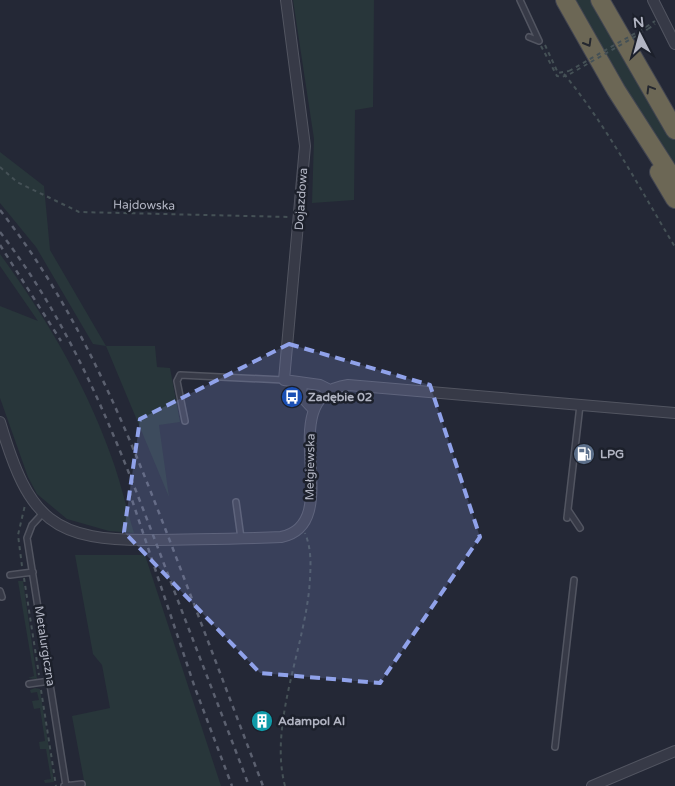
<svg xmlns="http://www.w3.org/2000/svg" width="675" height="786" font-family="'Varela Round',sans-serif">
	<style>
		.green { fill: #28363a }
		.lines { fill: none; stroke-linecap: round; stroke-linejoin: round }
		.lane-casing { stroke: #525561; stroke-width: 8 }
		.street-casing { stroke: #525561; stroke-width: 12 }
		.highway-casing { stroke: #424551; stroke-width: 20 }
		.path { stroke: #455156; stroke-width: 2; stroke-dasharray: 4 4; stroke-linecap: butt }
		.lane { stroke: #373a47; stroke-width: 5 }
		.street { stroke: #373a47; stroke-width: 10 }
		.highway { stroke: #6c6755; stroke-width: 18 }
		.rail { stroke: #5b606f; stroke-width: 2.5; stroke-dasharray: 5 5; stroke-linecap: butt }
		.path-bridge { stroke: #455156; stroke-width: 2; stroke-dasharray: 4 4; stroke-linecap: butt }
		.oneway { stroke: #24272f }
		.marked { fill: #90a2ea; fill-opacity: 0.2; stroke: #90a2ea; stroke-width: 4; stroke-dasharray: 10 6; stroke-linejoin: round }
		.labels { text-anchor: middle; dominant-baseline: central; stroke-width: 5; stroke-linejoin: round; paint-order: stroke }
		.street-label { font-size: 12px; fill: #b2b5c3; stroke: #1c202b }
		.poi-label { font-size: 12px; font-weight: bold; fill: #b2b5c3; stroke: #1c202b; text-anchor: start }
	</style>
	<rect width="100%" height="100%" fill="#242836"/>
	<path class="green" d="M 293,0 L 374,0 L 373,107 L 355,110 L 354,200 L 312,203 L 314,139 Z
		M 572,0 L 595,0 L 675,140 L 675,170 L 654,139 Z
		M 0,152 L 44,186 L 50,250 L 106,346 L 155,346 L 157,367 L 170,368 L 180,422 L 159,425 L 169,497 L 106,346 L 93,344 L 36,247 L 0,203 Z
		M 0,254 C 45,316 84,381 110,453 C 120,479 126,507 134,533 L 109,531 L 67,519 L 37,494 L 28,477 L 0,398 L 0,306 L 38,321 L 0,266 Z
		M 75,555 L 145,555 L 221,786 L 85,786 L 72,716 L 110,708 L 102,665 L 93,654 Z
		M 18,581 L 23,581 L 37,679 L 28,678 L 34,676 Z
		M 35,688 L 40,689 L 54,782 L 45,783 L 44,780 L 51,779 L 46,749 L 40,749 L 39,742 L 45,741 L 40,708 L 34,709 L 32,701 L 39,700 L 37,692 L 31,693 L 30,690 Z"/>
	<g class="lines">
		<g class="lane-casing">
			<path id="lane" d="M 520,0 L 539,41 L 529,37
				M 185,421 L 177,381 L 180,375 L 284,380
				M 236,502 L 241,538
				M 568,510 L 580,528
				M 44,512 L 32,525 L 27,538 L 66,786
				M 567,518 L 580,405
				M 10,575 L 33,572
				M 0,591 L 2,597
				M 29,684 L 50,681
				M 555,747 L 574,580
				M 64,786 L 82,784"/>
		</g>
		<g class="street-casing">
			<path id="street" d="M 286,0 L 305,146 L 284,380 L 320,385 L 330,390
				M 653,0 L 675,44
				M 302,383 L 301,396 L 314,410
				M 0,422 C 29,520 52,542 156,540 C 197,539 239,539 281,537 C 350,523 268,396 348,385 L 675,413
				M 592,786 L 675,751"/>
		</g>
		<g class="highway-casing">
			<path id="highway" d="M 565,0 L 616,90 L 675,182
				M 600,0 L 675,130
				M 659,172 L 675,199"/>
		</g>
		<path class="path" d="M 646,27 L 655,21
			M 648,29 L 655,24
			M 545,45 L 558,73 L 569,71
			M 541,46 L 557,76 L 562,77 L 570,74
			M 564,74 C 607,126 640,189 675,247
			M 0,167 L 17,182 L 79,212 L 290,217
			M 22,566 L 18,535 L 25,505
			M 24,578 L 39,675
			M 41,690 L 56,786
			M 285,786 C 268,722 307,644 310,578 C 311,562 311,548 305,533"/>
		<use href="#lane" class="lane"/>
		<use href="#street" class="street"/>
		<use href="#highway" class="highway"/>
		<path class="rail" d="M 0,210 C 80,312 127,429 173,549 C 203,628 233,707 263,786
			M 0,232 C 75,329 118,443 161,556 C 190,633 220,709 249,786
			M 0,245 L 61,341
			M 129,491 L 195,688 L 232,786"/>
		<path class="path-bridge" d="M 569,71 L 646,27
			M 570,74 L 648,29"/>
	</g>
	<defs><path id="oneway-chevron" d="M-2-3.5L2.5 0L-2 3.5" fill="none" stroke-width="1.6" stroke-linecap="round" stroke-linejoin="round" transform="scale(1.25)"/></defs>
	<g class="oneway">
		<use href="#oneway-chevron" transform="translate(588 43) rotate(60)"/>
		<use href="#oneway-chevron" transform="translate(650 89) rotate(-121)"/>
	</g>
	<path class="marked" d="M 289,344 L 430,385 L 480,537 L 380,683 L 260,673 L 124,532 L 140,419 Z"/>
	<defs>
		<g id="bus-disc" transform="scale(1.125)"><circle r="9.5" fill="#1a4fb4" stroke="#1c202b"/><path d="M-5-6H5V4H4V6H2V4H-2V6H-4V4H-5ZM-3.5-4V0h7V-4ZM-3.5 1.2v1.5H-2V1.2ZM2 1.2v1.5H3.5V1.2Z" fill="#fff"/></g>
		<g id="fuel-disc" transform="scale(1.125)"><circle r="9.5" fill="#5c6f8a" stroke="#1c202b"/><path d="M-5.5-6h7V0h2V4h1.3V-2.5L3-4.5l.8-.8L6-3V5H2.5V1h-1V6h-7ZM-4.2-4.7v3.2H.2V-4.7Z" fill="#fff"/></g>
		<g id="building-disc" transform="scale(1.125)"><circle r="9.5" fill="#0f9aa8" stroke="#1c202b"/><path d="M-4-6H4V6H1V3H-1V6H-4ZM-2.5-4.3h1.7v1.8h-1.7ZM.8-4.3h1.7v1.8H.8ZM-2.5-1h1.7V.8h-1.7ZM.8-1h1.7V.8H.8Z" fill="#fff"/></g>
	</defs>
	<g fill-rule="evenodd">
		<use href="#bus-disc" x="292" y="397"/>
		<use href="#fuel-disc" x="584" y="454"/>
		<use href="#building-disc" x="262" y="721"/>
	</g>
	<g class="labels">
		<g class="street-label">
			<text transform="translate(301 199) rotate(-86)">Dojazdowa</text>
			<text transform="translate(144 205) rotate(1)">Hajdowska</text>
			<text transform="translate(310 467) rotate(-89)">Mełgiewska</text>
			<text transform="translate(45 646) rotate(81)">Metalurgiczna</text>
		</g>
		<g class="poi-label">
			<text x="308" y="397">Zadębie 02</text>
			<text x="600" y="454">LPG</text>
			<text x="278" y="721">Adampol Al</text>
		</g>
	</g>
	<g transform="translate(640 35) rotate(354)" stroke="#1c202b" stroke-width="4" paint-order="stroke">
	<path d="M0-4L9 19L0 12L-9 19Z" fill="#b2b5c3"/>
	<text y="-8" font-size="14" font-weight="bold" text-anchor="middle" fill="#b2b5c3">N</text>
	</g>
</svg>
